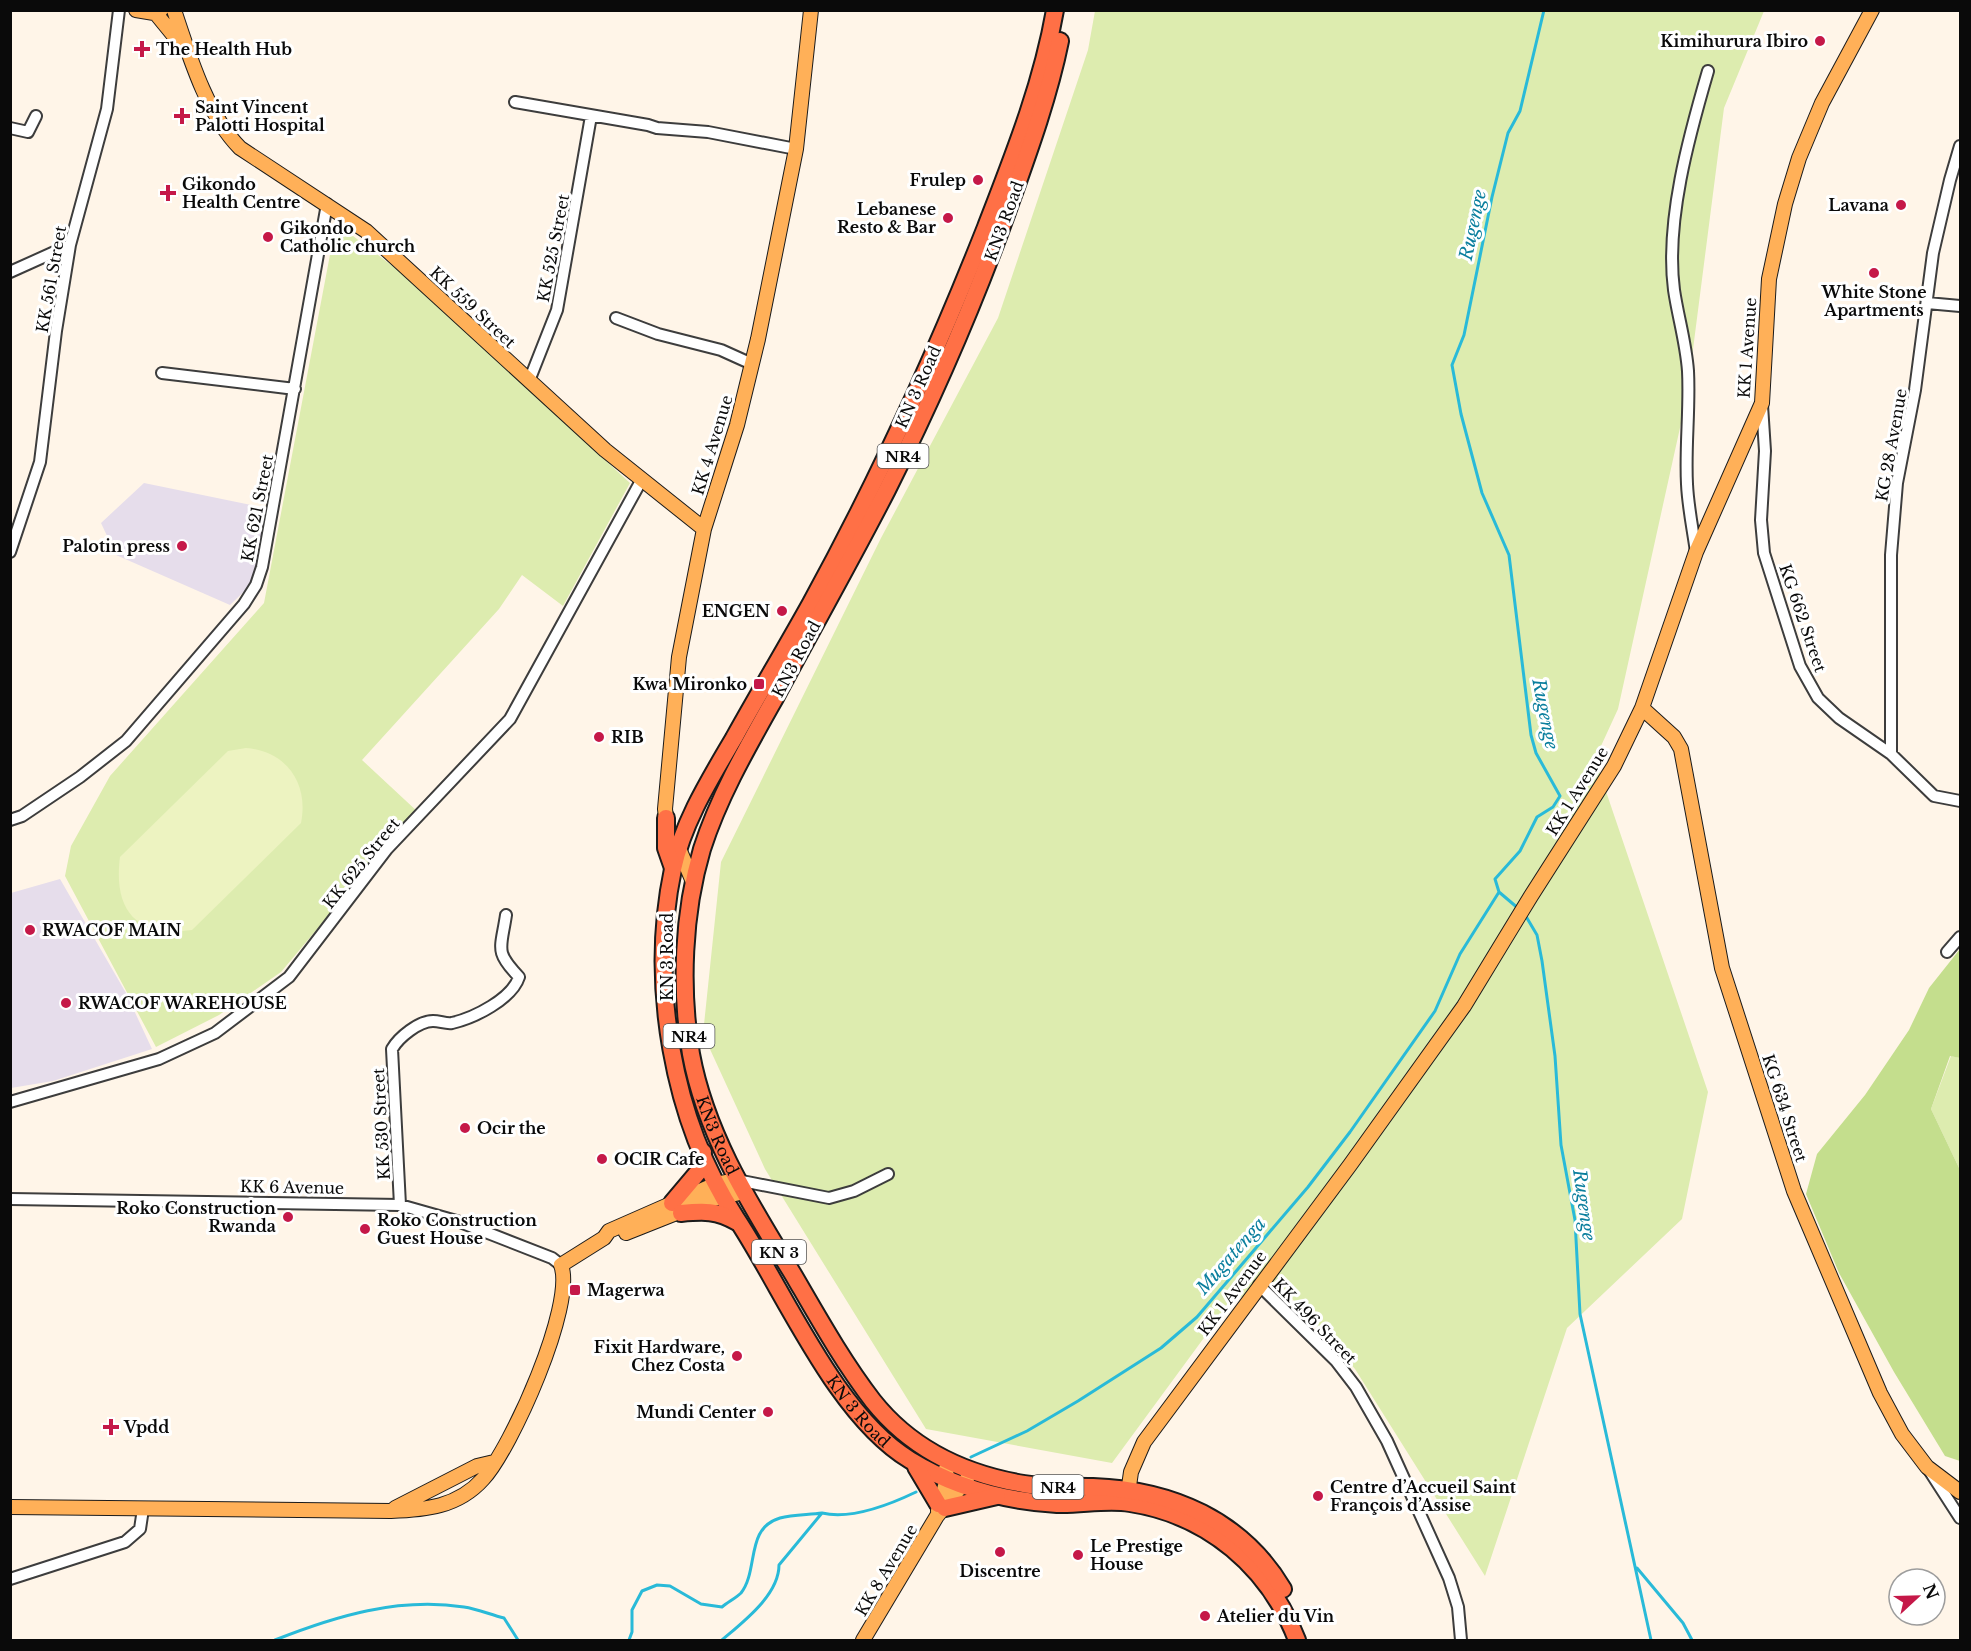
<svg xmlns="http://www.w3.org/2000/svg" width="1971" height="1651" font-family="'Libre Baskerville',serif">
	<style>
		.industrial { fill: #e6ddeb }
		.green { fill: #ddecaf }
		.forest { fill: #c4de8d }
		.pitch { fill: #edf3c1 }
		.lines { fill: none; stroke-linecap: round; stroke-linejoin: round }
		.stream { stroke: #29bad8; stroke-width: 3 }
		.minor-casing { stroke: #3d3d3d; stroke-width: 14 }
		.major-casing { stroke: #1b1b1b; stroke-width: 16 }
		.highway-casing { stroke: #1b1b1b; stroke-width: 20 }
		.minor { stroke: #fff; stroke-width: 10 }
		.major { stroke: #ffb058; stroke-width: 14 }
		.highway { stroke: #ff7046; stroke-width: 16 }
		.poi-dot { fill: #c51848; stroke: #fff; stroke-width: 2 }
		.labels { text-anchor: middle; dominant-baseline: central; stroke-width: 6; stroke-linejoin: round; paint-order: stroke }
		.shield { fill: #fff; stroke: #545454; stroke-width: 1.5 }
		.shield-label { font-size: 15px; font-weight: bold; fill: #0a0a0a }
		.poi-label { font-size: 16px; font-weight: bold; fill: #0a0a0a; stroke: #fff; text-anchor: start }
		.street-label { font-size: 16px; fill: #0a0a0a; stroke: #fff }
		.water-label { font-size: 18px; font-style: italic; fill: #0b7f9e; stroke: #fff }
	</style>
	<rect width="100%" height="100%" fill="#fff5e8"/>
	<path class="industrial" d="M 144,483 L 270,509 L 258,578 L 230,605 L 116,555 L 101,523 Z
		M 60,879 L 126,993 L 152,1049 L 53,1081 L 11,1088 L 11,893 Z"/>
	<path class="green" d="M 1095,11 L 1764,11 L 1724,108 L 1687,396 L 1618,709 L 1595,759 L 1708,1092 L 1682,1219 L 1567,1328 L 1485,1576 L 1355,1369 L 1278,1283 L 1231,1301 L 1112,1463 L 926,1429 L 765,1169 L 703,1034 L 721,862 L 881,538 L 998,318 L 1088,50 Z
		M 336,223 L 403,274 L 630,483 L 563,606 L 522,575 L 499,609 L 362,760 L 419,813 L 381,853 L 281,972 L 219,1015 L 156,1047 L 65,876 L 71,846 L 110,776 L 264,603 Z
		M 1951,1056 L 1960,1058 L 1960,1170 L 1931,1109 Z"/>
	<path class="forest" d="M 1960,949 L 1960,1058 L 1950,1056 L 1931,1109 L 1960,1170 L 1960,1461 L 1945,1456 L 1894,1372 L 1839,1273 L 1806,1194 L 1817,1154 L 1865,1095 L 1909,1030 L 1929,988 Z"/>
	<path class="pitch" d="M 246,748 C 286,751 309,783 301,823 L 192,930 C 137,938 113,911 120,857 L 228,751 Z"/>
	<g class="lines">
		<path class="stream" d="M 1519,909 L 1499,892 L 1495,879 L 1520,851 L 1537,817 L 1553,807 L 1560,796 L 1536,753 L 1531,735 L 1509,555 L 1482,493 L 1461,414 L 1452,365 L 1464,335 L 1492,197 L 1508,133 L 1520,111 L 1544,10
			M 1524,913 L 1537,935 L 1542,961 L 1555,1056 L 1561,1145 L 1575,1220 L 1580,1314 L 1651,1640
			M 971,1457 L 1027,1431 L 1078,1401 L 1161,1348 L 1197,1317 L 1308,1187 L 1350,1132 L 1435,1011 L 1460,954 L 1499,892
			M 1637,1568 L 1683,1623 L 1692,1640
			M 275,1640 C 336,1616 398,1597 464,1607 C 478,1609 491,1615 504,1618 L 518,1640
			M 629,1640 L 632,1632 L 632,1610 L 642,1591 L 657,1585 L 670,1586 L 701,1604 L 722,1607 C 728,1602 736,1598 741,1593 C 759,1570 745,1528 780,1518 C 793,1514 809,1515 822,1513
			M 722,1640 C 743,1622 779,1595 779,1565 L 822,1513 C 852,1520 889,1505 916,1492"/>
		<g class="minor-casing">
			<path id="minor" d="M 515,102 L 648,125 L 657,128 L 708,132 L 796,149
				M 10,128 L 28,132 L 36,116
				M 10,272 L 70,245
				M 1927,303 L 1960,306
				M 616,318 L 658,334 L 721,350 L 752,364
				M 162,373 L 295,389
				M 529,381 L 557,310 L 591,116
				M 1762,405 L 1765,451 L 1761,520 L 1764,553 L 1800,666 L 1818,698 L 1839,718 L 1891,754 L 1934,796 L 1960,801
				M 10,552 L 40,462 L 56,331 L 70,245 L 107,109 L 119,10
				M 1696,552 C 1693,530 1688,507 1687,484 C 1685,447 1690,408 1688,371 C 1686,343 1678,317 1674,290 C 1665,222 1689,136 1708,71
				M 1891,754 L 1891,555 L 1897,483 L 1915,390 L 1933,253 L 1950,180 L 1960,146
				M 10,820 L 22,816 L 80,777 L 126,741 L 244,604 L 256,585 L 262,567 L 327,204
				M 1947,952 L 1960,937
				M 10,1102 L 159,1059 L 215,1033 L 289,977 L 387,849 L 510,719 L 641,481
				M 737,1180 L 829,1198 L 854,1191 L 888,1174
				M 10,1199 L 400,1205 L 460,1222 L 552,1258 L 561,1265
				M 400,1205 L 392,1049 C 399,1037 419,1021 433,1021 C 440,1021 446,1024 452,1023 C 474,1018 512,999 519,977 C 494,951 501,949 506,915
				M 1259,1285 L 1336,1361 L 1356,1387 L 1387,1441 L 1449,1578 L 1458,1607 L 1461,1640
				M 1929,1470 L 1960,1518
				M 10,1579 L 125,1542 L 140,1529 L 143,1509"/>
		</g>
		<g class="major-casing">
			<path id="major" d="M 136,10 L 154,13 L 161,10
				M 153,10 L 184,48
				M 174,10 C 189,55 207,115 240,148 L 366,231 L 605,450 L 704,529
				M 1642,708 L 1674,737 L 1681,749 L 1722,968 L 1794,1191 L 1880,1393 L 1902,1434 L 1927,1467 L 1960,1492
				M 667,827 L 665,809 L 679,657 L 704,529 L 737,425 L 758,339 L 796,149 L 811,10
				M 677,844 L 694,884
				M 626,1233 L 709,1200 L 744,1192
				M 1127,1500 L 1131,1472 L 1144,1442 L 1350,1165 L 1464,1006 L 1531,896 L 1614,766 L 1642,708 L 1696,552 L 1762,403 L 1769,279 L 1785,204 L 1799,158 L 1822,103 L 1872,10
				M 10,1507 L 391,1511 C 425,1510 458,1507 483,1479 C 511,1449 576,1304 561,1265 L 604,1238 L 609,1231 L 716,1184 L 737,1180
				M 395,1508 L 477,1466 L 494,1462
				M 938,1511 L 947,1479 L 946,1469
				M 863,1640 L 937,1516 L 967,1479"/>
		</g>
		<g class="highway-casing">
			<g id="highway">
				<path id="s1" d="M 1055,10 C 1042,85 1013,157 986,227 C 935,356 878,481 811,603 C 786,648 759,693 734,738 C 710,779 683,822 673,869 C 649,983 672,1120 736,1218 C 784,1290 835,1415 910,1460 C 954,1487 1006,1501 1057,1504 C 1081,1505 1106,1499 1130,1503 C 1208,1515 1269,1567 1297,1640"/>
				<path id="s2" d="M 1060,41 C 1049,95 1030,148 1011,201 C 976,300 934,396 887,490 C 851,560 812,629 775,698 C 748,746 719,796 702,849 C 683,913 680,988 691,1054 C 706,1136 752,1207 794,1276 C 819,1319 843,1362 873,1401 C 912,1450 964,1474 1024,1484 C 1047,1488 1070,1486 1093,1487 C 1172,1490 1242,1520 1283,1589"/>
				<path d="M 666,818 L 666,848 L 673,868"/>
				<path d="M 672,1203 L 699,1171 L 703,1152"/>
				<path d="M 681,1213 C 703,1211 717,1210 737,1222"/>
				<path d="M 916,1467 L 938,1504"/>
				<path d="M 945,1508 L 997,1496"/>
			</g>
		</g>
		<use href="#minor" class="minor"/>
		<use href="#major" class="major"/>
		<use href="#highway" class="highway"/>
	</g>
	<g class="poi-dot">
		<circle cx="1820" cy="41" r="6"/>
		<path d="M139 40h6v6h6v6h-6v6h-6v-6h-6v-6h6z"/>
		<path d="M179 107h6v6h6v6h-6v6h-6v-6h-6v-6h6z"/>
		<circle cx="978" cy="180" r="6"/>
		<path d="M165 184h6v6h6v6h-6v6h-6v-6h-6v-6h6z"/>
		<circle cx="1901" cy="205" r="6"/>
		<circle cx="948" cy="218" r="6"/>
		<circle cx="268" cy="237" r="6"/>
		<circle cx="1874" cy="273" r="6"/>
		<circle cx="182" cy="546" r="6"/>
		<circle cx="782" cy="611" r="6"/>
		<rect x="753" y="678" width="12" height="12" rx="3"/>
		<circle cx="599" cy="737" r="6"/>
		<circle cx="30" cy="930" r="6"/>
		<circle cx="66" cy="1003" r="6"/>
		<circle cx="465" cy="1128" r="6"/>
		<circle cx="602" cy="1159" r="6"/>
		<circle cx="288" cy="1217" r="6"/>
		<circle cx="365" cy="1229" r="6"/>
		<rect x="569" y="1284" width="12" height="12" rx="3"/>
		<circle cx="737" cy="1356" r="6"/>
		<circle cx="768" cy="1412" r="6"/>
		<path d="M108 1418h6v6h6v6h-6v6h-6v-6h-6v-6h6z"/>
		<circle cx="1318" cy="1496" r="6"/>
		<circle cx="1000" cy="1552" r="6"/>
		<circle cx="1078" cy="1555" r="6"/>
		<circle cx="1205" cy="1616" r="6"/>
	</g>
	<g class="labels">
		<g class="shield">
			<rect x="877.5" y="444" width="51" height="24" rx="4.5"/>
			<rect x="663.5" y="1024" width="51" height="24" rx="4.5"/>
			<rect x="752" y="1240" width="54" height="24" rx="4.5"/>
			<rect x="1032.5" y="1475" width="51" height="24" rx="4.5"/>
		</g>
		<g class="shield-label">
			<text x="903" y="456">NR4</text>
			<text x="689" y="1036">NR4</text>
			<text x="779" y="1252">KN 3</text>
			<text x="1058" y="1487">NR4</text>
		</g>
		<g class="poi-label">
			<text x="1808" y="41" text-anchor="end">Kimihurura Ibiro</text>
			<text x="156" y="49">The Health Hub</text>
			<text x="195" y="107">Saint Vincent<tspan x="195" dy="18">Palotti Hospital</tspan></text>
			<text x="966" y="180" text-anchor="end">Frulep</text>
			<text x="182" y="184">Gikondo<tspan x="182" dy="18">Health Centre</tspan></text>
			<text x="1889" y="205" text-anchor="end">Lavana</text>
			<text x="936" y="209" text-anchor="end">Lebanese<tspan x="936" dy="18">Resto &amp; Bar</tspan></text>
			<text x="280" y="228">Gikondo<tspan x="280" dy="18">Catholic church</tspan></text>
			<text x="1874" y="292" text-anchor="middle">White Stone<tspan x="1874" dy="18">Apartments</tspan></text>
			<text x="170" y="546" text-anchor="end">Palotin press</text>
			<text x="770" y="611" text-anchor="end">ENGEN</text>
			<text x="747" y="684" text-anchor="end">Kwa Mironko</text>
			<text x="611" y="737">RIB</text>
			<text x="42" y="930">RWACOF MAIN</text>
			<text x="78" y="1003">RWACOF WAREHOUSE</text>
			<text x="477" y="1128">Ocir the</text>
			<text x="614" y="1159">OCIR Cafe</text>
			<text x="276" y="1208" text-anchor="end">Roko Construction<tspan x="276" dy="18">Rwanda</tspan></text>
			<text x="377" y="1220">Roko Construction<tspan x="377" dy="18">Guest House</tspan></text>
			<text x="587" y="1290">Magerwa</text>
			<text x="725" y="1347" text-anchor="end">Fixit Hardware,<tspan x="725" dy="18">Chez Costa</tspan></text>
			<text x="756" y="1412" text-anchor="end">Mundi Center</text>
			<text x="124" y="1427">Vpdd</text>
			<text x="1330" y="1487">Centre d’Accueil Saint<tspan x="1330" dy="18">François d’Assise</tspan></text>
			<text x="1090" y="1546">Le Prestige<tspan x="1090" dy="18">House</tspan></text>
			<text x="1000" y="1571" text-anchor="middle">Discentre</text>
			<text x="1217" y="1616">Atelier du Vin</text>
		</g>
		<g class="street-label">
			<text transform="translate(1004 221) rotate(-70)">KN3 Road</text>
			<text transform="translate(553 248) rotate(-79)">KK 525 Street</text>
			<text transform="translate(51 279) rotate(-80)">KK 561 Street</text>
			<text transform="translate(473 307) rotate(43)">KK 559 Street</text>
			<text transform="translate(1747 348) rotate(-86)">KK 1 Avenue</text>
			<text transform="translate(918 387) rotate(-66)">KN 3 Road</text>
			<text transform="translate(712 445) rotate(-73)">KK 4 Avenue</text>
			<text transform="translate(1891 445) rotate(-80)">KG 28 Avenue</text>
			<text transform="translate(257 508) rotate(-79)">KK 621 Street</text>
			<text transform="translate(1803 618) rotate(71)">KG 662 Street</text>
			<text transform="translate(796 659) rotate(-62)">KN3 Road</text>
			<text transform="translate(1577 791) rotate(-58)">KK 1 Avenue</text>
			<text transform="translate(361 863) rotate(-51)">KK 625 Street</text>
			<text transform="translate(667 957) rotate(-90)">KN 3 Road</text>
			<text transform="translate(1785 1108) rotate(72)">KG 634 Street</text>
			<text transform="translate(381 1124) rotate(-93)">KK 530 Street</text>
			<text stroke="none"><textPath href="#s2" startOffset="1179">KN3 Road</textPath></text>
			<text transform="translate(292 1187) rotate(1)">KK 6 Avenue</text>
			<text transform="translate(1232 1293) rotate(-53)">KK 1 Avenue</text>
			<text transform="translate(1315 1321) rotate(46)">KK 496 Street</text>
			<text stroke="none"><textPath href="#s1" startOffset="1536">KN 3 Road</textPath></text>
			<text transform="translate(886 1570) rotate(-59)">KK 8 Avenue</text>
		</g>
		<g class="water-label">
			<text transform="translate(1473 225) rotate(-78)">Rugenge</text>
			<text transform="translate(1545 714) rotate(79)">Rugenge</text>
			<text transform="translate(1584 1205) rotate(82)">Rugenge</text>
			<text transform="translate(1231 1256) rotate(-49)">Mugatenga</text>
		</g>
	</g>
	<rect width="1971" height="1651" fill="none" stroke="#0a0a0a" stroke-width="24"/>
	<g transform="translate(1917 1597) rotate(68)"><circle r="28" fill="#ffffff" stroke="#9d9d9d" stroke-width="1.5"/>
	<path d="M0-4.5L10 22L0 15L-10 22Z" fill="#c51848"/>
	<text y="-9" font-size="16" font-weight="bold" text-anchor="middle" fill="#0a0a0a">N</text>
	</g>
</svg>
